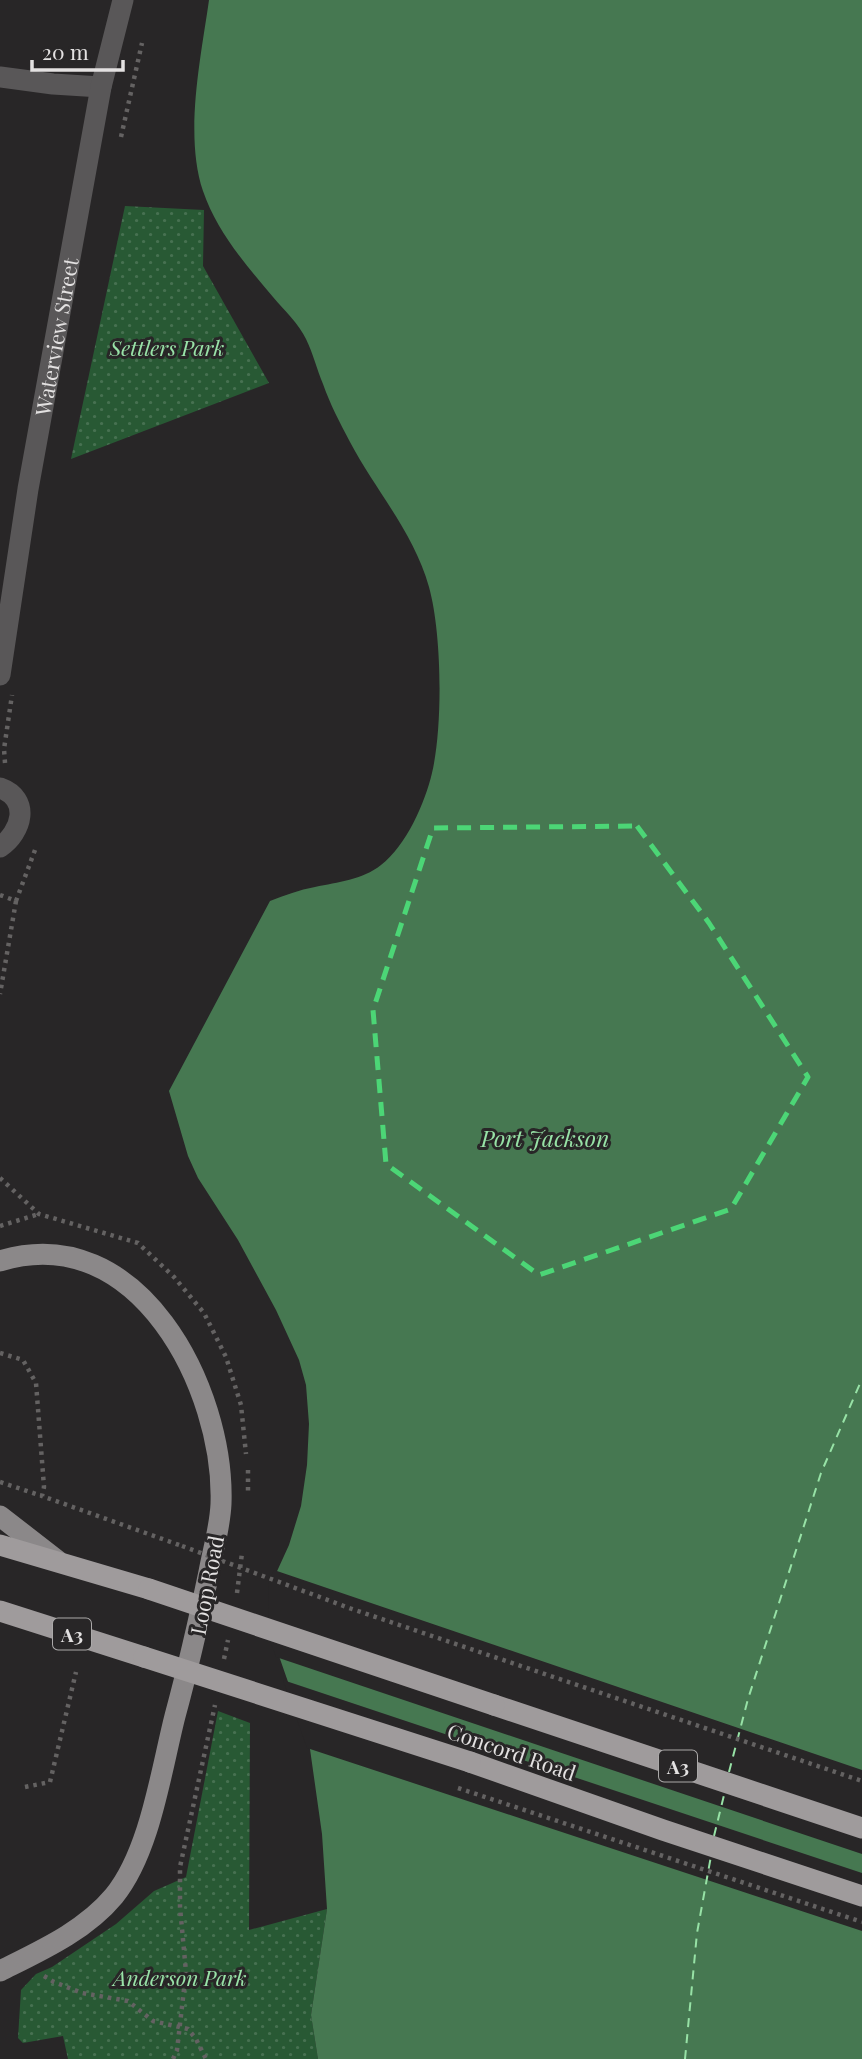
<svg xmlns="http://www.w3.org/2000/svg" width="862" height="2059" font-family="'Playfair Display',serif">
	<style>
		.park { fill: url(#park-dots) }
		.water { fill: #467851 }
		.pier { fill: #282627 }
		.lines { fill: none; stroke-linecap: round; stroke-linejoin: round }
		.ferry { stroke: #97e2a6; stroke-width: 2; stroke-dasharray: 9 7; stroke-linecap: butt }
		.path { stroke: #646262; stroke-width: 4.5; stroke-dasharray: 3.5 5; stroke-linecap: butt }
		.minor { stroke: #595758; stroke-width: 21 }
		.major { stroke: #8b8889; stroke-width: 21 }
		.highway { stroke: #9f9b9c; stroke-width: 21 }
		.path-bridge { stroke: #646262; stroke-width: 4.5; stroke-dasharray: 3.5 5; stroke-linecap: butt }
		.highway-bridge { stroke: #9f9b9c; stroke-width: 21 }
		.marked { fill: none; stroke: #4cd676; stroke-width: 5; stroke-dasharray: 14 9; stroke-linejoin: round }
		.labels { text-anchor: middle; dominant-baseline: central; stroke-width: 6; stroke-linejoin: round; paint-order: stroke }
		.shield { fill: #282627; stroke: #aba9a9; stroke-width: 2 }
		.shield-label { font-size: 19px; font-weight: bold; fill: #e3e1e1 }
		.street-label { font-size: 21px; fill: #e3e1e1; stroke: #282627 }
		.park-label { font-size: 21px; font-style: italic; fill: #99e3a8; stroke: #282627 }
		.water-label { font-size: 23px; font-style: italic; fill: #97e2a6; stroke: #282627 }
	</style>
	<defs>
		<pattern id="park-dots" width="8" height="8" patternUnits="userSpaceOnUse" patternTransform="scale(1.75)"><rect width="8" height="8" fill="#285934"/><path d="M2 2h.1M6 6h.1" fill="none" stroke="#477151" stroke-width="1.8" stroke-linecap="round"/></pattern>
	</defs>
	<rect width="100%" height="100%" fill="#282627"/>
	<path class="park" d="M 125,206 L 204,210 L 203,266 L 269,383 L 71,459 Z
		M 218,1711 L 250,1723 L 249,1930 L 327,1909 L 311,2015 L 318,2059 L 68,2059 L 63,2036 L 23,2043 L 18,2038 L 21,1990 L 36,1974 L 52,1967 L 116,1924 L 154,1891 L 186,1877 Z"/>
	<path class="water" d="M 209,0 L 862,0 L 862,2059 L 318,2059 L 311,2015 L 327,1909 L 322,1834 L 309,1742 L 272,1636 L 273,1580 L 289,1545 L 301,1506 L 307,1465 L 309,1424 L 306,1385 L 299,1360 L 276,1310 L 238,1240 L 198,1178 L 188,1156 L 169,1091 L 270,901 C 285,895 299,890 315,887 C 338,882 362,880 381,865 C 406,846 425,803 432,773 C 443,726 442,634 429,587 C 414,533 376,491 350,442 C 340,423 330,404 323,384 C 317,370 313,353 306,339 C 299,324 284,310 273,297 C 246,265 217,232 203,191 C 184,135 201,57 209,0 Z"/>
	<path class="pier" d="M 274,1570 L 862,1770 L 862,1854 L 276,1657 L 268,1636 L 269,1580 Z
		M 283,1680 L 862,1873 L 862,1931 L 307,1748 Z"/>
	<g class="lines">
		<path class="ferry" d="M 729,1772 L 748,1699 L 821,1473 L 862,1379
			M 714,1836 L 725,1791
			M 685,2059 L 697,1933 L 711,1856"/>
		<path class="path" d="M 121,137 L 142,43
			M 5,763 L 4,749 L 12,695
			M 0,895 L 16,901 L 0,994
			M 16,901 L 35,850
			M 0,1178 L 39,1214 L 138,1243 L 174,1277 L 204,1313 L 226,1357 L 241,1405 L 246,1454
			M 0,1226 L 39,1214
			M 0,1353 L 23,1360 L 36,1383 L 44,1487 L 42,1496 L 182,1546
			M 248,1470 L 248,1492
			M 0,1482 L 42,1496
			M 237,1593 L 242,1553
			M 224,1659 L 228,1640
			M 25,1787 L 50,1782 L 76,1672
			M 44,1976 L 54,1982 L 82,1993 L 128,2001 L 153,2021 L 188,2029 L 196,2039 L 206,2059
			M 173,2059 L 177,2050 L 186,1972 L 180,1907 L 180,1867 L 215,1705"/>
		<g class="minor">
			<path d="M 0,77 L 53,84 L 101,87"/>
			<path id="s1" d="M 0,675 L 28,489 L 101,87 L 123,0"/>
			<path d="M 0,788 C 31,799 22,832 0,847"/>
		</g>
		<path class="major" d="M 0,1261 C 138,1218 225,1389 221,1504 C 220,1527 213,1550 209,1572 C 199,1620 188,1668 175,1716 C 161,1771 150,1852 114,1896 C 85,1931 40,1951 0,1971
			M 0,1516 L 58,1561"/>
		<path class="highway" d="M 0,1545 L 149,1589
			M 0,1611 L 144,1657
			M 494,1705 L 862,1828
			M 470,1762 L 663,1830 L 862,1896"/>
		<path class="path-bridge" d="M 182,1546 L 352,1609 L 862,1781
			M 458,1788 L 862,1922"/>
		<path class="highway-bridge" d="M 149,1589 L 494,1705
			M 144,1657 L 470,1762"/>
	</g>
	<path class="marked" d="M 637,826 L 709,923 L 808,1077 L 731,1209 L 539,1275 L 386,1164 L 373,1010 L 433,828 Z"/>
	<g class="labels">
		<g class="shield">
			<rect x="53" y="1618.5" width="38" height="31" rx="5"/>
			<rect x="659" y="1750.5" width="38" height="31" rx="5"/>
		</g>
		<g class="shield-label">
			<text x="72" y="1634">A3</text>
			<text x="678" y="1766">A3</text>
		</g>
		<g class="street-label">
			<text stroke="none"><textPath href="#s1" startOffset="343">Waterview Street</textPath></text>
			<text transform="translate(206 1585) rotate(-79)">Loop Road</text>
			<text transform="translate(512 1751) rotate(19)">Concord Road</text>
		</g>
		<g class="park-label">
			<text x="167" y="347">Settlers Park</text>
			<text x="180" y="1977">Anderson Park</text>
		</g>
		<g class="water-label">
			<text x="545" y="1137">Port Jackson</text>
		</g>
	</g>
	<path d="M32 60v10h91v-10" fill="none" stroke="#e3e1e1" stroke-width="3.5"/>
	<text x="42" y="60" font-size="21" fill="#e3e1e1" stroke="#282627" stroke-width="5" paint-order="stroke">20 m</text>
</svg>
